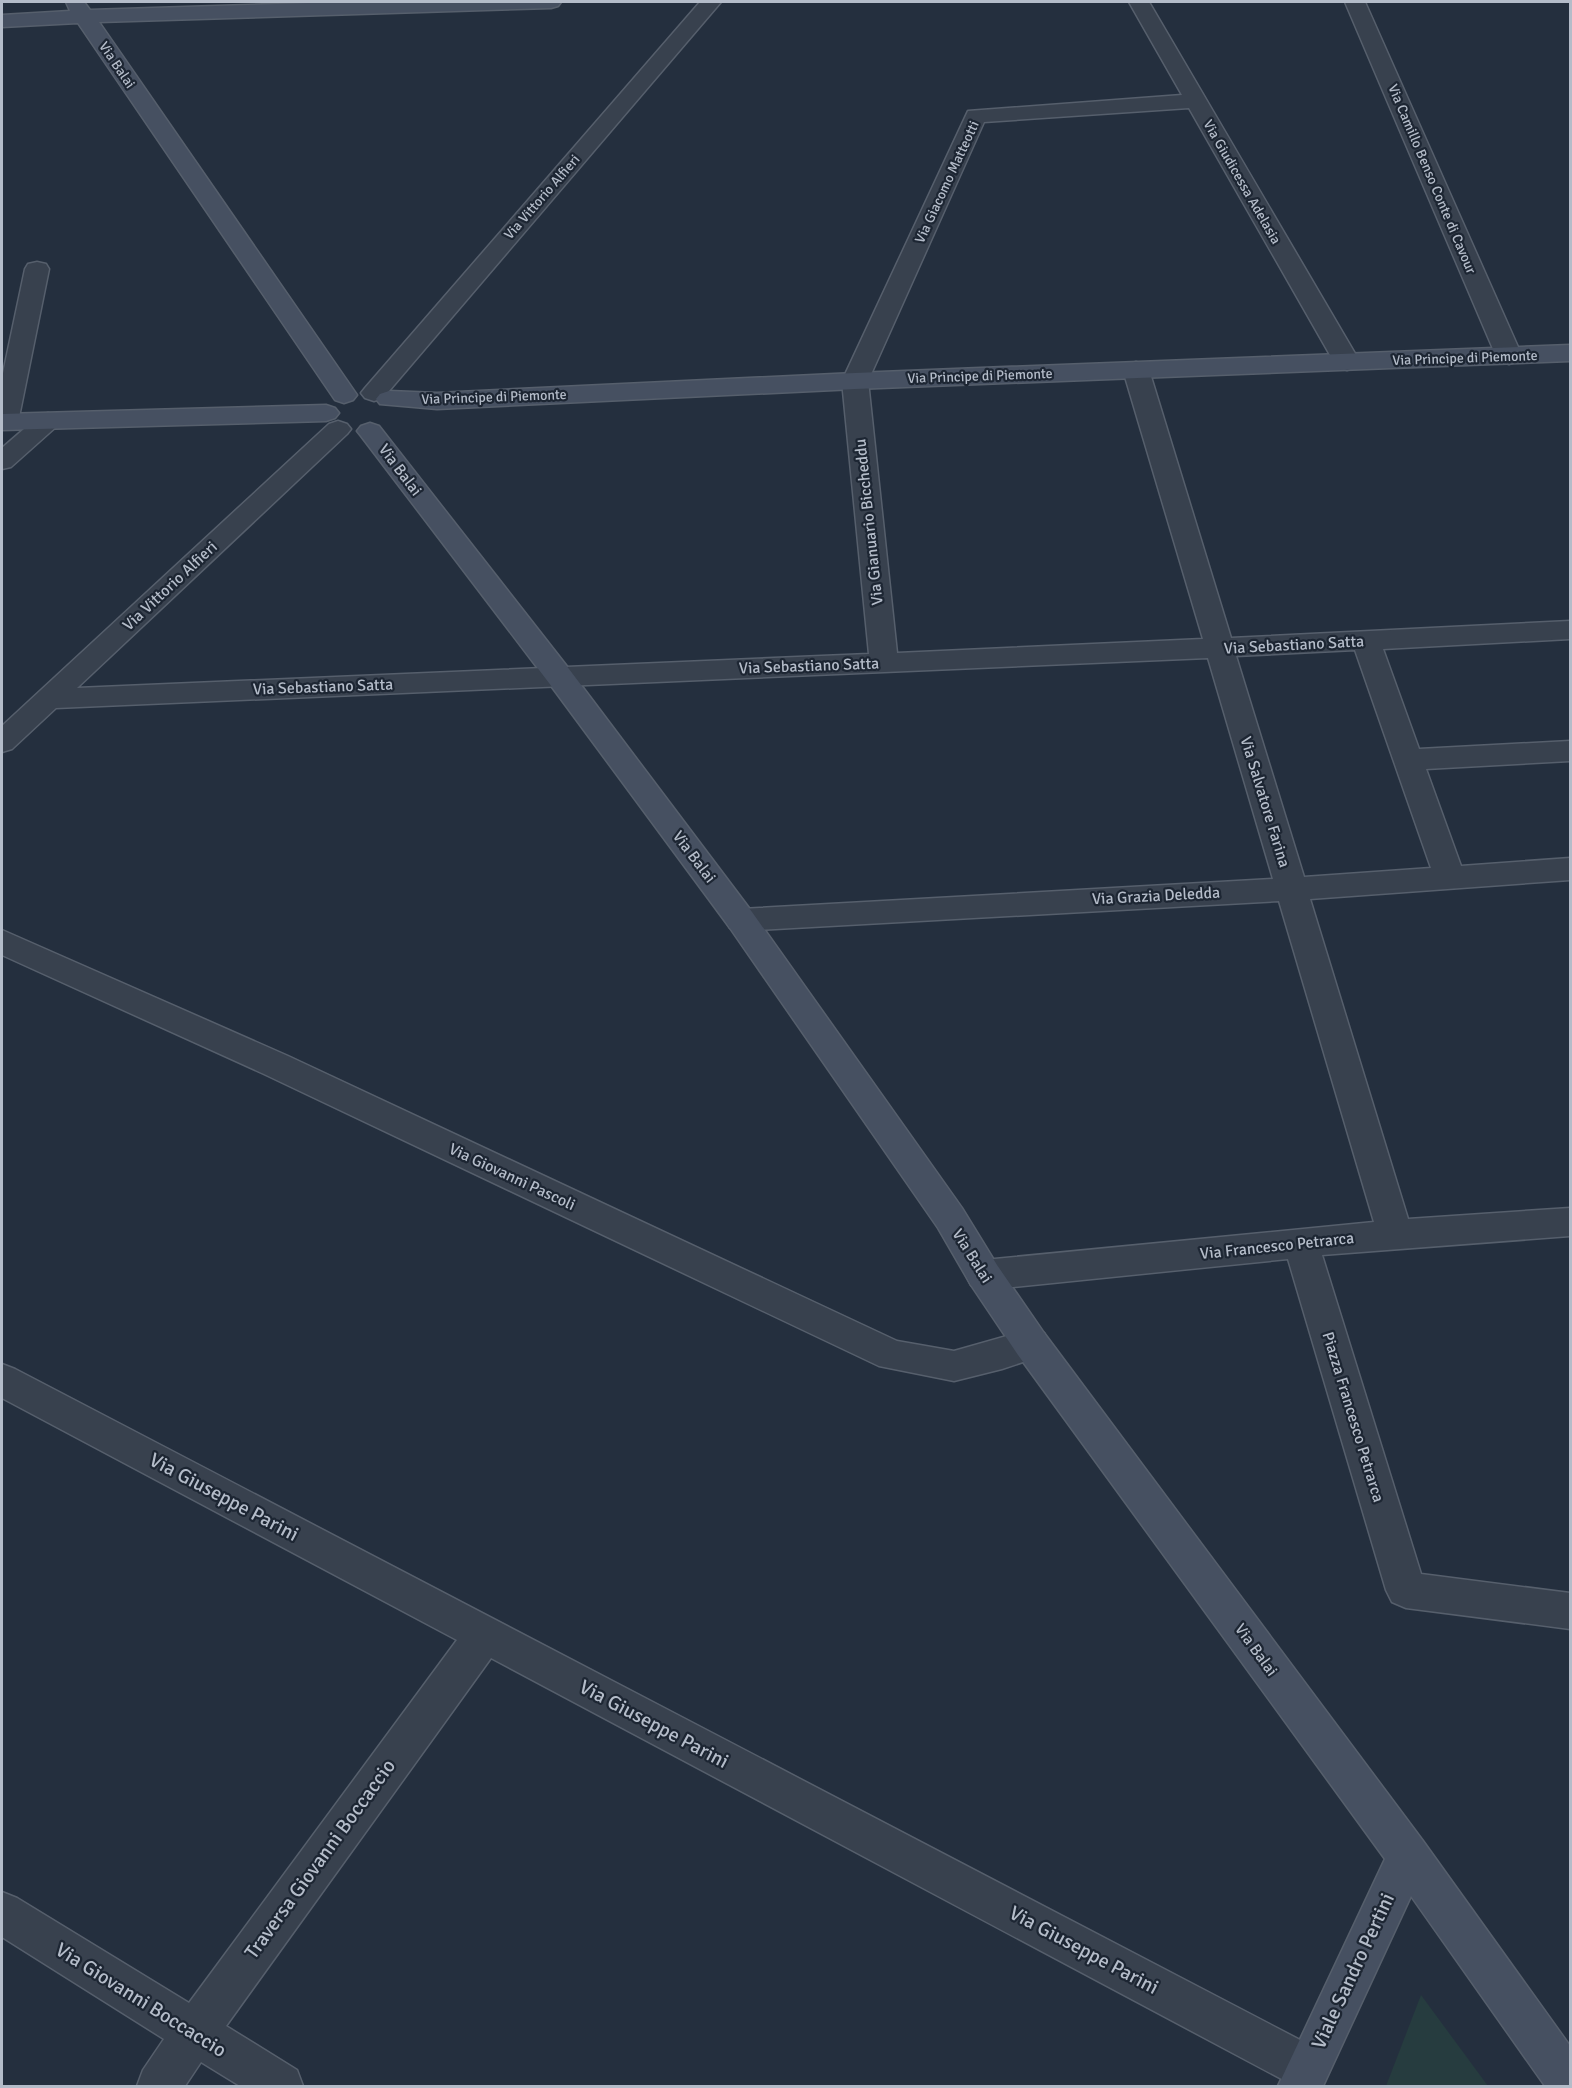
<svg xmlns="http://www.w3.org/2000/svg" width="1572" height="2088" font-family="Signika,sans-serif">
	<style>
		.green { fill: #263c3f }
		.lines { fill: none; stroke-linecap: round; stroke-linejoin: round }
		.street-casing { stroke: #565f6c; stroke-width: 3 }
		.secondary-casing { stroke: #565f6c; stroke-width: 3 }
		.street { fill: #38414e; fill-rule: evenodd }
		.secondary { fill: #465061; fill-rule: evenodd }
		.labels { text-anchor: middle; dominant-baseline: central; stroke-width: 4.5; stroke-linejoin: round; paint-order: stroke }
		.far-street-label { font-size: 14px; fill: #b4bcc9; stroke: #1d2633 }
		.street-label { font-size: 16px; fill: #b4bcc9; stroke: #1d2633 }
		.near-street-label { font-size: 20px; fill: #b4bcc9; stroke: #1d2633 }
	</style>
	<rect width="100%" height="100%" fill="#242f3e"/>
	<path class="green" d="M 1421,1995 L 1488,2086 L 1386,2086 Z"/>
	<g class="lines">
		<g class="street-casing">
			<path id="street" d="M 700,2 L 721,2 L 383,398 L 374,401 L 365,398 L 361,393 L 365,388 Z
				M 1129,2 L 1149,2 L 1360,362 L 1356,367 L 1347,370 L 1338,367 L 1334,362 L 1189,108 L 984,122 L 868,381 L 897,653 L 1203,639 L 1123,370 L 1127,365 L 1136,362 L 1145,365 L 1149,370 L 1231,638 L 1570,621 L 1570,639 L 1383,649 L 1419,749 L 1570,741 L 1570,761 L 1426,769 L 1461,866 L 1570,858 L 1570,880 L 1310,899 L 1408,1219 L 1570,1208 L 1570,1236 L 1322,1255 L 1421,1574 L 1570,1593 L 1570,1629 L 1406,1608 L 1392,1602 L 1386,1590 L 1288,1259 L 984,1290 L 971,1285 L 966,1275 L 971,1265 L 984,1260 L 1374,1222 L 1279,901 L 741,931 L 730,928 L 725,920 L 730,912 L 741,909 L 1273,879 L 1208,658 L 56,708 L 12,749 L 2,752 L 2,726 L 329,424 L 338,421 L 347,424 L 351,429 L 347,434 L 77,688 L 869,654 L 842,381 L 968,111 L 1182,95 ZM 1355,650 L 1431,868 L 1304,877 L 1236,656 Z
				M 1345,2 L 1365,2 L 1522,356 L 1518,361 L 1509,364 L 1500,361 L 1496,356 Z
				M 37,262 L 46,264 L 49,269 L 18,422 L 14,427 L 2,429 L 2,378 L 25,269 L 28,264 Z
				M 48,413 L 57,416 L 61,421 L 57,426 L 11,467 L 2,469 L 2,448 L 39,416 Z
				M 2,930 L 288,1056 L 897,1341 L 954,1351 L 1031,1329 L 1044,1333 L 1049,1344 L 1044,1355 L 1002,1369 L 954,1381 L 879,1366 L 264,1074 L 2,955 Z
				M 2,1364 L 15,1369 L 1323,2052 L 1329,2068 L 1323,2084 C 1313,2088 1301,2088 1291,2084 L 491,1658 L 226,2026 L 297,2070 L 303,2086 L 240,2086 L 201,2062 L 185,2086 L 137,2086 L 143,2070 L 164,2039 L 2,1937 L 2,1892 L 17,1898 L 189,2003 L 457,1640 L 2,1398 Z"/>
		</g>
		<g class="secondary-casing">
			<path id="secondary" d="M 66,2 L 84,2 L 90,10 L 341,2 L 561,2 L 558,6 L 551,8 L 99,22 L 357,395 L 353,400 L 344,403 L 335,400 L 78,23 L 2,27 L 2,15 L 70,11 Z
				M 1570,345 L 1570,361 L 855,389 L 437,409 L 380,404 L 376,399 L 380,394 L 389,391 L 437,393 L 855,373 Z
				M 326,405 L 335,408 L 339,413 L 335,418 L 326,421 L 2,430 L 2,414 Z
				M 370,423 L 379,426 L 569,669 L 752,912 L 962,1208 L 997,1265 L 1044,1333 L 1423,1841 L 1570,2046 L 1570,2086 L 1545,2086 L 1411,1896 L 1323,2086 L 1278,2086 L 1385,1859 L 1018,1355 L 971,1285 L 938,1228 L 730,928 L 549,683 L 361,436 L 357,431 L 361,426 Z"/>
		</g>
		<use href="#street" class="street"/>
		<use href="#secondary" class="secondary"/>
	</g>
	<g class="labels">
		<g class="far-street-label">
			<text transform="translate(117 65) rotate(56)">Via Balai</text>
			<text transform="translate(1432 179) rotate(67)">Via Camillo Benso Conte di Cavour</text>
			<text transform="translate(947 182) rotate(-65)">Via Giacomo Matteotti</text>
			<text transform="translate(1242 182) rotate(60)">Via Giudicessa Adelasia</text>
			<text transform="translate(542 197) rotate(-49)">Via Vittorio Alfieri</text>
			<text transform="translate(1465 358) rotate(-2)">Via Principe di Piemonte</text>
			<text transform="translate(980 376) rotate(-2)">Via Principe di Piemonte</text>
			<text transform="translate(494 397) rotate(-2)">Via Principe di Piemonte</text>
		</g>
		<g class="street-label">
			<text transform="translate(400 470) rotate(53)">Via Balai</text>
			<text transform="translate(869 522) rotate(-96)">Via Gianuario Biccheddu</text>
			<text transform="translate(170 586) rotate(-43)">Via Vittorio Alfieri</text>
			<text transform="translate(1294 645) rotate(-3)">Via Sebastiano Satta</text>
			<text transform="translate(809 666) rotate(-2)">Via Sebastiano Satta</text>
			<text transform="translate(323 687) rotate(-2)">Via Sebastiano Satta</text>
			<text transform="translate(1265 802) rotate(73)">Via Salvatore Farina</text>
			<text transform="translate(694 857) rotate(53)">Via Balai</text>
			<text transform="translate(1156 896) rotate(-3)">Via Grazia Deledda</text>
			<text transform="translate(512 1177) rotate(25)">Via Giovanni Pascoli</text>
			<text transform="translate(1277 1246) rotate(-6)">Via Francesco Petrarca</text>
			<text transform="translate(972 1256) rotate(58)">Via Balai</text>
			<text transform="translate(1353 1417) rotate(73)">Piazza Francesco Petrarca</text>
			<text transform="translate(1256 1650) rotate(54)">Via Balai</text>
		</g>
		<g class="near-street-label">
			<text transform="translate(224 1497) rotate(28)">Via Giuseppe Parini</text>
			<text transform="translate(654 1724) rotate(28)">Via Giuseppe Parini</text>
			<text transform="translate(320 1859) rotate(-54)">Traversa Giovanni Boccaccio</text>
			<text transform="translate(1084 1950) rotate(28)">Via Giuseppe Parini</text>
			<text transform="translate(1353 1971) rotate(-65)">Viale Sandro Pertini</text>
			<text transform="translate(141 2000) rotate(32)">Via Giovanni Boccaccio</text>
		</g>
	</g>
	<rect width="1572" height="2088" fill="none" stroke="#b4bcc9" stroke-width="6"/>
</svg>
